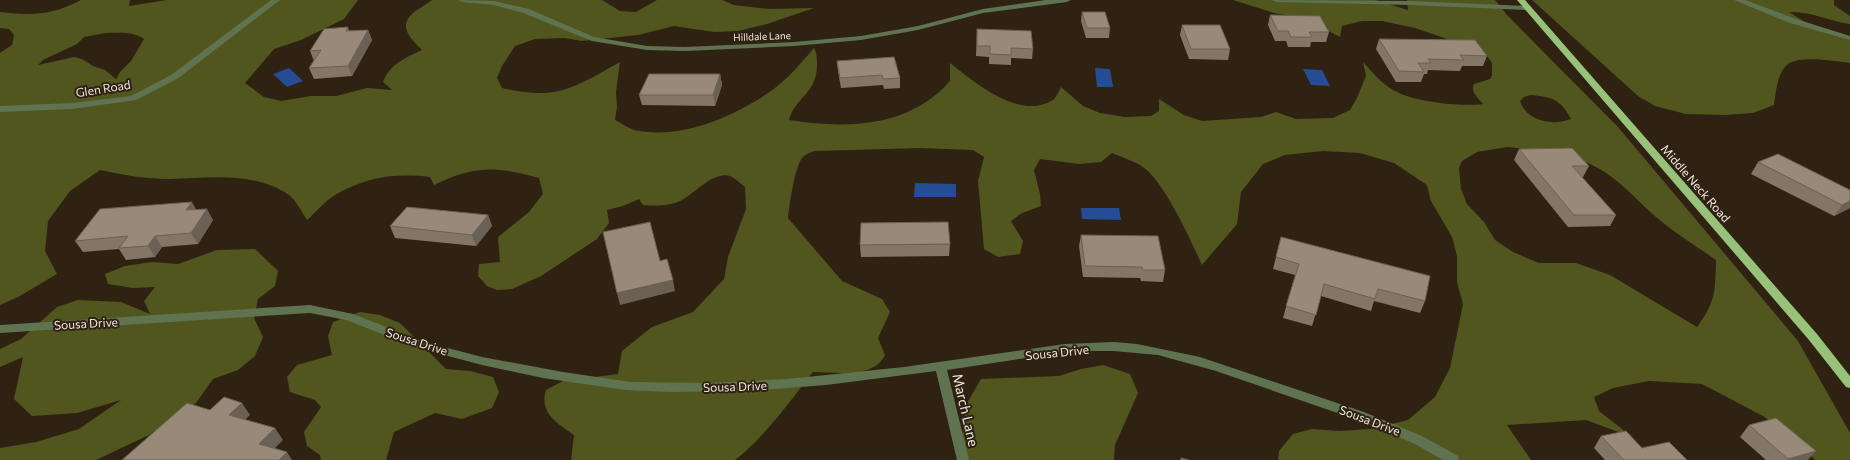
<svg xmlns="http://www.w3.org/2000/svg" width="1850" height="460" font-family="Commissioner,sans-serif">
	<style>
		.forest { fill: #51551e; fill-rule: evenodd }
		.water { fill: #244d95 }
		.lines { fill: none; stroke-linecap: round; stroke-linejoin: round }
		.minor { fill: #5f7350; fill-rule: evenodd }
		.major { fill: #98c279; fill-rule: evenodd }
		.wall { fill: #847667 }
		.shaded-wall { fill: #6b6054 }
		.building { fill: #998978; stroke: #6b6054 }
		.labels { text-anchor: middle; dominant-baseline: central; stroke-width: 4; stroke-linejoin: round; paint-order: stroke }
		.far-street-label { font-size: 10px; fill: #efe6dd; stroke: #2f2213 }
		.street-label { font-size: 12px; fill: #efe6dd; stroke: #2f2213 }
		.near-street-label { font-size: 14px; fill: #efe6dd; stroke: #2f2213 }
	</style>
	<rect width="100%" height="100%" fill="#2f2213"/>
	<path class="forest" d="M 81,0 L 130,0 L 129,6 L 167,0 L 358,0 L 344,19 L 301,40 L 274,49 L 245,83 L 264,97 L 281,101 L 311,96 L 336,96 L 367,88 L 392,90 L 383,82 C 390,64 405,58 422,50 C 413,41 398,28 411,15 C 417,9 426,5 432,0 L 602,0 L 620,11 L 636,12 L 657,0 L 722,0 L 734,5 L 769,9 L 814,8 L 767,24 L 738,31 L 714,32 L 674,26 L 638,35 L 582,41 L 565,38 L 535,39 L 515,46 L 502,66 L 497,78 L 502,88 C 557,101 573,88 620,62 L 616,92 L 617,107 L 615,120 C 621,123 628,128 634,130 C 681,140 733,117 771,91 C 787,80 802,62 814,48 C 817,54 817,59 817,66 C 816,95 795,97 789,120 C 846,129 909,128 950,81 L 950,63 C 974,82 1020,121 1053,100 C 1056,98 1059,91 1061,87 L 1083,106 L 1100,113 L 1125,117 L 1151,116 L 1159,111 L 1159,99 L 1184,115 L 1202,121 L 1261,117 L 1276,112 L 1296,119 L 1333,118 L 1350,110 L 1357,98 L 1366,76 L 1363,62 C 1372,72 1382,84 1395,91 C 1414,102 1462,107 1483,104 C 1478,98 1470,92 1474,84 L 1490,79 L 1492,75 L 1492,63 L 1487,56 L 1465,45 L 1415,28 L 1382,21 L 1362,21 L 1342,26 L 1340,37 L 1304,18 L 1274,13 L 1233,0 L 1375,0 L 1408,10 L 1407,0 L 1495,0 L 1507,15 L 1618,127 L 1798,341 L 1850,433 L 1850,460 L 1815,460 L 1809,453 L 1788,434 L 1763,416 L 1702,384 L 1649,381 L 1613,388 L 1594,397 L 1599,411 L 1632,437 L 1586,420 L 1507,425 L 1531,460 L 1278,460 L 1279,451 L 1293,434 L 1312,429 L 1339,431 L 1371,429 L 1408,420 L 1435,397 L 1450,368 L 1463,304 L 1457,282 L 1457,256 L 1452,237 L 1431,201 L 1427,185 L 1394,163 L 1360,153 L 1323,151 L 1285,155 L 1263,164 L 1241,192 L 1237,224 L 1202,265 C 1190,239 1165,183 1143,167 C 1134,161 1121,157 1112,153 L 1101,162 L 1079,164 L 1040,159 L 1034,170 L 1040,194 L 1041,206 L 1022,213 L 1011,221 L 1023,241 L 1020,254 L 998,257 L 984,249 L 978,181 L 984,157 L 973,150 L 920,148 L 814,151 C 811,152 806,154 803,157 C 795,164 789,207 788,218 L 842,281 L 882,299 L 890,312 L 878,338 L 885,355 C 874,379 836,372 813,372 C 791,400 763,439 735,460 L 571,460 L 574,435 C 557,423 539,413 546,390 L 563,381 L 618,374 L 622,351 L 652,327 L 693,312 L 724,279 L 728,257 L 746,209 L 745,187 C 741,184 735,178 730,176 C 712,171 694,195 680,201 C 669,206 655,206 643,205 L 639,199 L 623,206 L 607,210 L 609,223 L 597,239 L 541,276 L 512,289 L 497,290 L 487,286 L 478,276 L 479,264 L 500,262 L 498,237 L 529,212 L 543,194 L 539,178 C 495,166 475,165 434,185 L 430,177 C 393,173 367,177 335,195 C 325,201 316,212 307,220 C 302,213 296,200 289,195 C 254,171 210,178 170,179 C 146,179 123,175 100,170 L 70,191 L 48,221 L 45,251 L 57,274 L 18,297 L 0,305 L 0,53 L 12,45 L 14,35 L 9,29 L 0,28 L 0,12 C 32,16 53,15 81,0 ZM 105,33 C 118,33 133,31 144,39 L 131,61 L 120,72 L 116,79 L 105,70 L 93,66 L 82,59 L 74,57 L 38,65 L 43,60 L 77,44 L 84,37 ZM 1530,95 C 1551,97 1560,98 1571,119 C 1553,126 1527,122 1520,101 L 1524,97 ZM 1507,147 C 1535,150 1564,151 1590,164 C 1617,176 1635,199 1656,217 C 1675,233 1696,246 1716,260 C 1715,292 1716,301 1697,327 L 1610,275 L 1576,263 L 1539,263 L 1513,252 L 1495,240 L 1484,222 L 1467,204 L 1461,189 L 1459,168 L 1462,161 L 1477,152 Z
		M 1532,0 L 1834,0 L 1834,5 L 1850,16 L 1850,24 C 1829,21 1810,11 1789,12 L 1805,22 L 1850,40 L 1850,63 C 1836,61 1801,55 1788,64 C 1777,73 1776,92 1774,105 L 1753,113 L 1725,115 L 1686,114 L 1655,106 L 1638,96 Z
		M 255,249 L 278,271 L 275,286 L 258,299 L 254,318 L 263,337 L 255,356 L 238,370 L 213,379 L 196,403 L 149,435 L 96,460 L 0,460 L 0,448 L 36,442 L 79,429 L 121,400 L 77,413 L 32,416 L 14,399 L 23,357 L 0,367 L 0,349 L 21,339 L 57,307 L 78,300 L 121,302 L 150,314 L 144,301 L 155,287 L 133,288 L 108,284 L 105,274 L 125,266 L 152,262 L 178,264 L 217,250 Z
		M 360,312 L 380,315 L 400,323 L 446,369 L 470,371 L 493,377 L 499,392 L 492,408 L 462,419 L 435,413 L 394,432 L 386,460 L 321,460 L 320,455 L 307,446 L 304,432 L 321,407 L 315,400 L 290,392 L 287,377 L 297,365 L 332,355 L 328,336 L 333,322 Z
		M 1103,365 L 1130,374 L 1138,393 L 1115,445 L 1114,460 L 959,460 L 966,405 L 981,379 L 1059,376 L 1081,369 Z"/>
	<path class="water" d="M 289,68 L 303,81 L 287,87 L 273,74 Z
		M 1095,68 L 1110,69 L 1113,87 L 1097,87 Z
		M 1303,69 L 1322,70 L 1330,86 L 1311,85 Z
		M 915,183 L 956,184 L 956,197 L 914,197 Z
		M 1081,208 L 1119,208 L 1121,220 L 1082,219 Z"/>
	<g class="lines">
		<path class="minor" d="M 271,0 L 280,0 L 177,79 L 136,100 L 72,109 L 0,112 L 0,106 L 72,103 L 131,96 L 171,75 Z
			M 458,0 L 494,1 L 529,9 L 594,37 L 647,46 L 685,47 L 794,42 L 861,36 L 918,26 L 983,9 L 1046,0 L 1071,0 L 1067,2 L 983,13 L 918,30 L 861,40 L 794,46 L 685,51 L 647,50 L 592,41 L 523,13 L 494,5 L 462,2 Z
			M 1272,0 L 1410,1 L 1528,6 L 1532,8 L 1528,10 L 1410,5 L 1276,2 Z
			M 1734,0 L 1745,0 L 1796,19 L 1850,36 L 1850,40 L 1790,23 Z
			M 310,305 L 353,314 L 425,342 L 482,357 L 563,372 L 631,382 L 709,383 L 787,379 L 904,367 L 1065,344 L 1114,342 L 1137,344 L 1200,357 L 1364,412 L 1422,436 L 1458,456 L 1459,460 L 1443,460 L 1413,443 L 1355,419 L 1216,371 L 1158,355 L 1114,351 L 1090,351 L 1040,356 L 947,370 L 969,460 L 957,460 L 936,371 L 826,385 L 748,391 L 670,392 L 625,390 L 543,378 L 482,365 L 418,348 L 346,320 L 310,313 L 0,333 L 0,325 Z"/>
		<path class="major" d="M 1517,0 L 1525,0 L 1817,334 L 1850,376 L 1850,388 L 1846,387 L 1809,340 Z"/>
	</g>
	<path class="wall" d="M 1082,12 L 1110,28 L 1109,38 L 1086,38 L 1081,21 Z
		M 1270,15 L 1329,32 L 1326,42 L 1311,42 L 1310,47 L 1288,47 L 1286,41 L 1275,41 L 1268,25 Z
		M 1182,25 L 1230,49 L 1228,60 L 1189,59 L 1180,35 Z
		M 348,27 L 349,31 L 368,30 L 372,40 L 352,76 L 314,79 L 309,68 L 314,61 L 310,51 Z
		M 977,29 L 1033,49 L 1032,59 L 1011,58 L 1011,65 L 989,64 L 989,57 L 976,56 Z
		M 1379,39 L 1487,56 L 1483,66 L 1462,66 L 1460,71 L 1428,70 L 1427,74 L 1424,74 L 1421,82 L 1396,82 L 1376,49 Z
		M 837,61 L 900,78 L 900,88 L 884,89 L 883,85 L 841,88 L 838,71 Z
		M 720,74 L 722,85 L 715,106 L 642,105 L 639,95 Z
		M 1519,149 L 1589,166 L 1583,177 L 1582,177 L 1616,215 L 1610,226 L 1568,227 L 1514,160 Z
		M 1758,162 L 1850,208 L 1834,216 L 1751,174 Z
		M 196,210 L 213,220 L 198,244 L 162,247 L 155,257 L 126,260 L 119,249 L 83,252 L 75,241 Z
		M 488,215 L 492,226 L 476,246 L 395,238 L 390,226 Z
		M 1081,235 L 1165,270 L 1163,282 L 1141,281 L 1140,278 L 1083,277 L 1079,246 Z
		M 1281,237 L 1425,301 L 1420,313 L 1374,301 L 1371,311 L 1321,296 L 1312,326 L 1283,318 L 1295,275 L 1273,269 Z
		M 950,244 L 949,256 L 861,257 L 860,245 Z
		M 1749,425 L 1808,460 L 1766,460 L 1740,437 Z
		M 1601,436 L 1642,448 L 1687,460 L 1605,460 L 1594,448 Z"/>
	<path class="shaded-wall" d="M 368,30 L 372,40 L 352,76 L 348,66 Z
		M 720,74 L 722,85 L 715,106 L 713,95 Z
		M 1850,201 L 1850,208 L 1834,216 L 1842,205 Z
		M 192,202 L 198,213 L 186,210 Z
		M 207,209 L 213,220 L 198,244 L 191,233 Z
		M 488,215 L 492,226 L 476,246 L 472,235 Z
		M 155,236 L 162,247 L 155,257 L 148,246 Z
		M 673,280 L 675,291 L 620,305 L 617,293 Z
		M 242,403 L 250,415 L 237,427 L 229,415 Z
		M 275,428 L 283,440 L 267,456 L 259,444 Z
		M 1816,451 L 1808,460 L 1787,460 L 1788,459 Z
		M 287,452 L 292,460 L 279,460 Z"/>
	<path class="building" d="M 1082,12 L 1105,12 L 1110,28 L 1087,28 Z
		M 1270,15 L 1320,16 L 1329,32 L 1309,32 L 1312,37 L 1291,37 L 1288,31 L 1278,31 Z
		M 1182,25 L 1220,25 L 1230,49 L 1191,49 Z
		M 348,27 L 346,31 L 368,30 L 348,66 L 309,68 L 321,50 L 310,51 L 324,29 Z
		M 977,29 L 1031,31 L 1033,49 L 1011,48 L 1011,55 L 990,54 L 990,46 L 977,46 Z
		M 1379,39 L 1475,40 L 1487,56 L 1460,55 L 1464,60 L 1428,59 L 1431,63 L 1418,63 L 1424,72 L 1399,71 Z
		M 894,57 L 900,78 L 883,79 L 882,75 L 840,78 L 837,61 Z
		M 649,74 L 720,74 L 713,95 L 639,95 Z
		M 1572,148 L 1589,166 L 1572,166 L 1616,215 L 1574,215 L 1519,149 Z
		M 1778,154 L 1850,190 L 1850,201 L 1842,205 L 1758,162 Z
		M 192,202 L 186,210 L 207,209 L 191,233 L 155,236 L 148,246 L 119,248 L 128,236 L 75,241 L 100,209 Z
		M 407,207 L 488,215 L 472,235 L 390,226 Z
		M 650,222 L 660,261 L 667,259 L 673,280 L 617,293 L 603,232 Z
		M 948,222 L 950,244 L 860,245 L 861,223 Z
		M 1081,235 L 1158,236 L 1165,270 L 1143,270 L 1142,267 L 1085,266 Z
		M 1281,237 L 1430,276 L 1425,301 L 1378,289 L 1375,299 L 1324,284 L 1316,315 L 1286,306 L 1299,264 L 1276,257 Z
		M 224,397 L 242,403 L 229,415 L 275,428 L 259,444 L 287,452 L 279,460 L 122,460 L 187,403 L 210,410 Z
		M 1776,418 L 1816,451 L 1788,459 L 1749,425 Z
		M 1626,431 L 1642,448 L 1669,442 L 1687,460 L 1624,460 L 1601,436 Z
		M 1181,458 L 1189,460 L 1181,460 Z"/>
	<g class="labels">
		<g class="far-street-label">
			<text transform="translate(762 36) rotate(-2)">Hilldale Lane</text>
		</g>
		<g class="street-label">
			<text transform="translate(103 88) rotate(-9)">Glen Road</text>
			<text transform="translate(1696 183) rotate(49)">Middle Neck Road</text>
			<text transform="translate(86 323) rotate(-3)">Sousa Drive</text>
			<text transform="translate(417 341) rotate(18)">Sousa Drive</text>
			<text transform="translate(1057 352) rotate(-6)">Sousa Drive</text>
			<text transform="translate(735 386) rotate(-2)">Sousa Drive</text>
			<text transform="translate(1370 420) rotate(21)">Sousa Drive</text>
		</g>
		<g class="near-street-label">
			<text transform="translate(966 410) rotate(77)">March Lane</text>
		</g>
	</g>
</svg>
